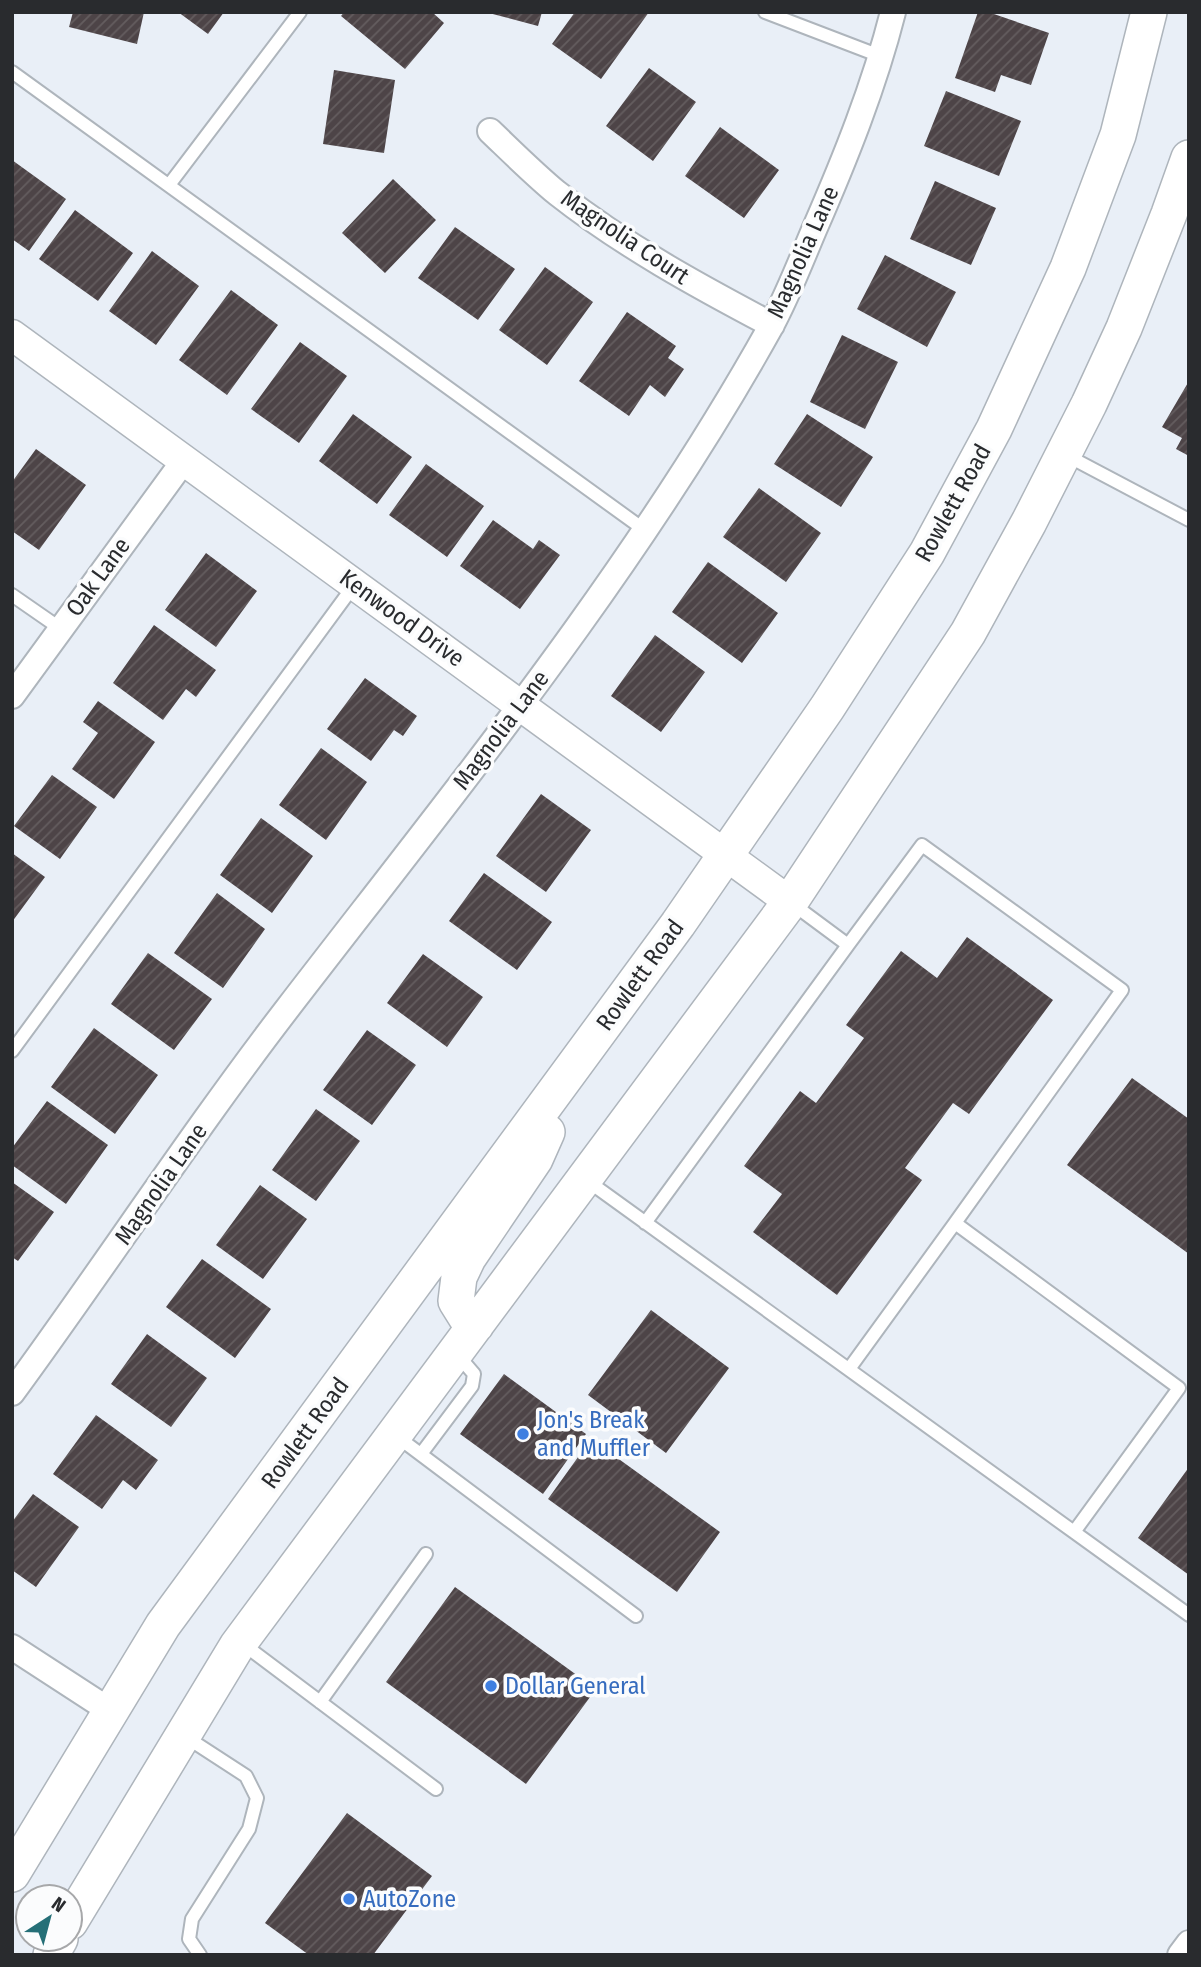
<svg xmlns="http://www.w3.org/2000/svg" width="1201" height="1967" font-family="'Fira Sans Condensed',sans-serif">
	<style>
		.building { fill: url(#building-hatch) }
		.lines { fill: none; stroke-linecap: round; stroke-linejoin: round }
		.service-casing { stroke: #aeb5bc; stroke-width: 16 }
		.minor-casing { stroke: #aeb5bc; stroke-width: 28 }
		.tertiary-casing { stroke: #aeb5bc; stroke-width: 33 }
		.secondary-casing { stroke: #aeb5bc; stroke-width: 38 }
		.service { stroke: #fff; stroke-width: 12 }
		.minor { stroke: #fff; stroke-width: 24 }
		.tertiary { stroke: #fff; stroke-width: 30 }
		.secondary { stroke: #fff; stroke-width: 35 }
		.shop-dot { fill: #3f7fe0; stroke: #fbfcfd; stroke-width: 2.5 }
		.labels { text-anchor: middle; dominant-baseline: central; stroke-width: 7; stroke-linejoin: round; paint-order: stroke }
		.street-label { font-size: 24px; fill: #292b2e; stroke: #fbfcfd }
		.shop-label { font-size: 24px; fill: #366cbe; stroke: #fbfcfd; text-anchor: start }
	</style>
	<defs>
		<pattern id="building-hatch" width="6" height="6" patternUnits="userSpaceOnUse" patternTransform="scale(1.75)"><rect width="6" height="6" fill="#4d4447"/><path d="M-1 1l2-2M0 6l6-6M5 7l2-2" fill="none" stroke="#645d5f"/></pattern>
	</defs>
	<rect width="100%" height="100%" fill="#e9eff7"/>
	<path class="building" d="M 73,12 L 144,12 L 137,44 L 69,27 Z
		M 178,12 L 224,12 L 208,34 Z
		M 344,12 L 432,12 L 444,23 L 405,69 L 341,16 Z
		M 485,12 L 542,12 L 538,26 Z
		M 575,12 L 649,12 L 601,79 L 552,44 Z
		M 978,12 L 988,12 L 1049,33 L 1031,85 L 1001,75 L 995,92 L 955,78 Z
		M 649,68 L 696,102 L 653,161 L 606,126 Z
		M 334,70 L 395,80 L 384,153 L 323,144 Z
		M 946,91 L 1021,121 L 999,176 L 924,146 Z
		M 720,127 L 779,170 L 744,218 L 685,176 Z
		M 12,160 L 66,199 L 29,251 L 12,239 Z
		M 393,179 L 436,220 L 385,273 L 342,233 Z
		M 935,181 L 996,208 L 971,265 L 910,239 Z
		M 75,210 L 133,253 L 98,301 L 39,259 Z
		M 455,227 L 515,269 L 478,320 L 418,278 Z
		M 152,251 L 199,286 L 156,345 L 109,311 Z
		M 885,255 L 956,292 L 927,347 L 857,309 Z
		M 545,267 L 593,302 L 547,365 L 499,330 Z
		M 231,290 L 278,325 L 227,395 L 179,360 Z
		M 627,312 L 676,346 L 668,358 L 684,369 L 665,397 L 650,385 L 629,416 L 579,381 Z
		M 842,335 L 898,362 L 865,429 L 810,402 Z
		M 300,342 L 347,376 L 299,443 L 251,409 Z
		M 1189,381 L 1189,456 L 1176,449 L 1182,438 L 1162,427 Z
		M 353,414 L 412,457 L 377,504 L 319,461 Z
		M 807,414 L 873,457 L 841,507 L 774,464 Z
		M 36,449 L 86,485 L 39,550 L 12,531 L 12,482 Z
		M 426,464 L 484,506 L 447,557 L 389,515 Z
		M 759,488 L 821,533 L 786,582 L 723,537 Z
		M 493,520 L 533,549 L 539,540 L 560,555 L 520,609 L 460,566 Z
		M 206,553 L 257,591 L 216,647 L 165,610 Z
		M 708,562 L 778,613 L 742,663 L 672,612 Z
		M 154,625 L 216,670 L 196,697 L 186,689 L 163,720 L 113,683 Z
		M 655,635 L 705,672 L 661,732 L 611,696 Z
		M 365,678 L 417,716 L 403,736 L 394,730 L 371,761 L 327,729 Z
		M 98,701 L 155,742 L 114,799 L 72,769 L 98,733 L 83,722 Z
		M 321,748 L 367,782 L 326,840 L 279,805 Z
		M 52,775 L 97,807 L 60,859 L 14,826 Z
		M 541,794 L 591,830 L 546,892 L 496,856 Z
		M 261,818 L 313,856 L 272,913 L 220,875 Z
		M 12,853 L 45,877 L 12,922 Z
		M 484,873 L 552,922 L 517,970 L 449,921 Z
		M 217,893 L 265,929 L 223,988 L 174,953 Z
		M 967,937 L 1053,1000 L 969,1114 L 953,1103 L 905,1168 L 922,1180 L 837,1295 L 753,1232 L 782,1194 L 744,1166 L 800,1091 L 816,1103 L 864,1038 L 846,1025 L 901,951 L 937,978 Z
		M 148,953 L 212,999 L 174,1050 L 111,1004 Z
		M 423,954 L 483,997 L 447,1047 L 387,1003 Z
		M 94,1028 L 158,1075 L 115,1134 L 51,1087 Z
		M 367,1030 L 416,1065 L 372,1125 L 323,1090 Z
		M 1132,1078 L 1189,1119 L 1189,1254 L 1067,1165 Z
		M 47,1101 L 108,1145 L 66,1204 L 12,1165 L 12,1148 Z
		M 316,1109 L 360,1141 L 316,1201 L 272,1170 Z
		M 12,1182 L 54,1212 L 18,1261 L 12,1257 Z
		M 260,1185 L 307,1219 L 263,1279 L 216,1245 Z
		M 202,1259 L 271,1309 L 235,1358 L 166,1307 Z
		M 651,1310 L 729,1368 L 666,1453 L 588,1395 Z
		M 147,1334 L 207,1378 L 171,1427 L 111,1384 Z
		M 504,1374 L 586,1434 L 543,1494 L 460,1434 Z
		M 96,1415 L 158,1460 L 136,1490 L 123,1480 L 102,1509 L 53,1474 Z
		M 591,1439 L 720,1532 L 677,1592 L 548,1499 Z
		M 1189,1467 L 1189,1575 L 1138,1538 Z
		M 33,1494 L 79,1527 L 36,1587 L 12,1570 L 12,1522 Z
		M 455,1587 L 596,1689 L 526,1784 L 386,1682 Z
		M 347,1813 L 432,1876 L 373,1955 L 309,1955 L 265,1923 Z"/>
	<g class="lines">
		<g class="service-casing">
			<path id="service" d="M 765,12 L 880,56
				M 12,72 L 646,531
				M 169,185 L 300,12
				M 1064,454 L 1189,520
				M 12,595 L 61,629
				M 12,1051 L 355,584
				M 585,1179 L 1074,1532 L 1179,1388 L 955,1223 L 1122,990 L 922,845 L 848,945 L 790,902
				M 645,1223 L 848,945
				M 849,1369 L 955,1223
				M 395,1435 L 636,1616
				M 421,1454 L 472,1386 L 474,1374 L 456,1353
				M 1074,1532 L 1189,1615
				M 243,1644 L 436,1789
				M 320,1702 L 426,1554
				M 186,1737 L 246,1776 L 257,1798 L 249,1829 L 192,1919 L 189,1939 L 200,1955"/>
		</g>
		<g class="minor-casing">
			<path id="minor" d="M 490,131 C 512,152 534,174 557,193 C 623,245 698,286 772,325
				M 12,696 L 185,459
				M 12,1393 C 105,1266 191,1134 287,1009 C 457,788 634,572 770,328 C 787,297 800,263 814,230 C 845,159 874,87 893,12
				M 12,1647 L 112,1712
				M 1180,1955 L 1189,1943"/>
		</g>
		<g class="tertiary-casing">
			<path id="tertiary" d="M 12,335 L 790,902"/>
		</g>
		<g class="secondary-casing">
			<path id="secondary" d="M 476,1325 L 466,1317 L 456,1301 L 459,1277 L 468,1258 L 535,1159 L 547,1132
				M 12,1874 L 163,1625 L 678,924 L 827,708 L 927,553 L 994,429 L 1068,268 L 1118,135 L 1149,12
				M 70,1922 L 237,1646 L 790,902 L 968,633 L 1029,522 L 1089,404 L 1124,328 L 1169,214 L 1189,158
				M 51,1955 L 60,1939"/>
		</g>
		<use href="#service" class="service"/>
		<use href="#minor" class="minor"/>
		<use href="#tertiary" class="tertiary"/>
		<use href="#secondary" class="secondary"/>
	</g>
	<g class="shop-dot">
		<circle cx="523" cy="1434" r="7"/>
		<circle cx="491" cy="1686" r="7"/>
		<circle cx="349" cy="1899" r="7"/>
	</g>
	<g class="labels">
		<g class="street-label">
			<text transform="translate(625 237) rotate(34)">Magnolia Court</text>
			<text transform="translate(803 252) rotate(-66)">Magnolia Lane</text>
			<text transform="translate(953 503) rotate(-61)">Rowlett Road</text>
			<text transform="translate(98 577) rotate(-54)">Oak Lane</text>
			<text transform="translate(402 618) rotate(36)">Kenwood Drive</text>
			<text transform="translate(501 730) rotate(-53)">Magnolia Lane</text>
			<text transform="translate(640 975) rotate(-54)">Rowlett Road</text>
			<text transform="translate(161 1184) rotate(-55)">Magnolia Lane</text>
			<text transform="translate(305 1433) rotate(-54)">Rowlett Road</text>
		</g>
		<g class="shop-label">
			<text x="537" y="1420">Jon's Break<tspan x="537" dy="28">and Muffler</tspan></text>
			<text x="505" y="1686">Dollar General</text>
			<text x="363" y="1899">AutoZone</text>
		</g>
	</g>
	<rect width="1201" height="1967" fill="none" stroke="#292b2e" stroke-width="28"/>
	<g transform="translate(49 1918) rotate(36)"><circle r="33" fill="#fbfcfd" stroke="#a7a8aa" stroke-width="2"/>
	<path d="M0-5L12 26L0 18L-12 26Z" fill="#256f77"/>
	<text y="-10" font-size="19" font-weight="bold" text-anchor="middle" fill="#292b2e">N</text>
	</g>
</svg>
